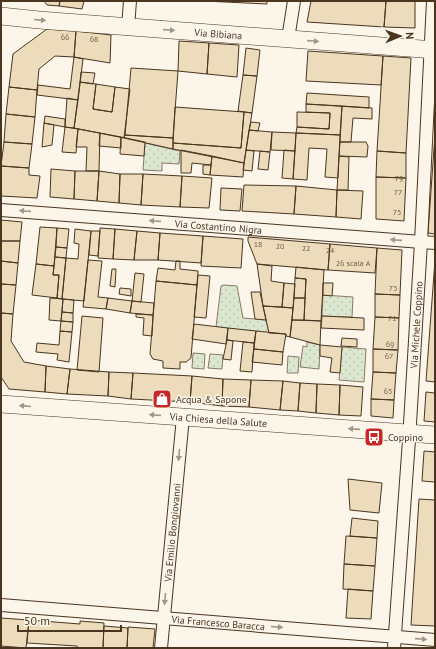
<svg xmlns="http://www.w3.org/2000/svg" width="436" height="649" font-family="'PT Sans',sans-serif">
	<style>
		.garden { fill: url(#garden-dots); stroke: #887966 }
		.building { fill: #ecdcbc; stroke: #4a3520 }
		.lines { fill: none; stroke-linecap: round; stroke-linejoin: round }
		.street-casing { stroke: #4a3520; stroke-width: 14 }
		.secondary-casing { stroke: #4a3520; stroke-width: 18 }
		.street { stroke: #fbf6e9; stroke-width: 12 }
		.secondary { stroke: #fbf6e9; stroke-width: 17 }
		.oneway { fill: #a29684 }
		.labels { text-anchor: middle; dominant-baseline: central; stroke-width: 3; stroke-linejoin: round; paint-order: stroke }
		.number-label { font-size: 8px; fill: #725f47 }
		.street-label { font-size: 10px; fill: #4a3520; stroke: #fbf6e9 }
		.poi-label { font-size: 10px; fill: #4a3520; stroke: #fbf6e9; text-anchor: start }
	</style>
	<defs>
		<pattern id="garden-dots" width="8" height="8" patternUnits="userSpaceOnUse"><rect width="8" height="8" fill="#dce7d0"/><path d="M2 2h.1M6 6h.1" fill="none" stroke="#bec7b2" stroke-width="1.8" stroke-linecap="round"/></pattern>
	</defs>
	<rect width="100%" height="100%" fill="#fbf6e9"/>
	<path class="garden" d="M 145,143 L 180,151 L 179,164 L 162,163 L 162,171 L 143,170 Z
		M 224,285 L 237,286 L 243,318 L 266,320 L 269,333 L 216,327 L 221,286 Z
		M 323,295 L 353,297 L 352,317 L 322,316 Z
		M 307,342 L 320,345 L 319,369 L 300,367 L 303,346 L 307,347 Z
		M 342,347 L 366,349 L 364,382 L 339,380 Z
		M 193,353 L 205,354 L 204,369 L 192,368 Z
		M 210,354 L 223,355 L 222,369 L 208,368 Z
		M 288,356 L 299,357 L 298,373 L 287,373 Z"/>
	<path class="building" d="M 44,1 L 60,1 L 59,6 L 47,5 Z
		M 60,1 L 84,1 L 82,9 L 59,6 Z
		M 204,1 L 267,1 L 267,4 Z
		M 311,1 L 386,1 L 384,27 L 307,22 Z
		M 386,1 L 415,1 L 415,28 L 384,27 Z
		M 47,29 L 76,31 L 74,57 L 55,56 L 39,69 L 37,90 L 9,87 L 13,54 Z
		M 76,31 L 111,35 L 110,63 L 74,57 Z
		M 179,41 L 209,43 L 207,74 L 178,71 Z
		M 209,43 L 239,45 L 237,77 L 207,74 Z
		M 246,48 L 260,50 L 257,76 L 243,75 Z
		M 308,51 L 383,56 L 381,85 L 306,81 Z
		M 383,56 L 411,58 L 406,153 L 377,151 Z
		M 74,57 L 83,59 L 78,100 L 37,95 L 38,85 L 70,89 Z
		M 131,68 L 178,71 L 173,138 L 125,135 Z
		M 81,72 L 95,73 L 93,84 L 80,82 Z
		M 243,75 L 257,76 L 252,113 L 238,111 Z
		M 80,82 L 96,84 L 93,109 L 112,112 L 115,87 L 130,89 L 124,138 L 74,128 Z
		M 96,84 L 115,87 L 112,112 L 93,109 Z
		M 9,87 L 37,90 L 35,117 L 6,114 Z
		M 307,93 L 369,97 L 369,108 L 306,104 Z
		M 67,98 L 78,100 L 74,128 L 65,127 Z
		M 306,104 L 342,106 L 340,135 L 296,133 L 297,127 L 329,129 L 330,113 L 306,112 Z
		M 342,106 L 372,108 L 372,119 L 353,118 L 351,142 L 340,142 Z
		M 175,107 L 244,112 L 241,148 L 173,143 Z
		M 244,112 L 252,113 L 244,163 L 173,149 L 173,143 L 241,148 Z
		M 297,112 L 330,113 L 329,129 L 297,127 Z
		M 6,114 L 35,117 L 32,144 L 4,142 Z
		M 45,116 L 65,119 L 65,127 L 44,123 Z
		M 251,122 L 260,123 L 258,131 L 249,130 Z
		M 44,123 L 54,125 L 52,145 L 42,147 Z
		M 65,127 L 78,129 L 76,153 L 62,152 Z
		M 78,129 L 100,133 L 99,171 L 86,171 L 87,147 L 76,147 Z
		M 249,130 L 272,132 L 270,152 L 246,150 Z
		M 272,132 L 296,133 L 295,151 L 271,150 Z
		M 100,133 L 121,137 L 121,148 L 99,146 Z
		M 296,133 L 340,135 L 338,178 L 325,177 L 327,149 L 309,148 L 307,180 L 293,179 Z
		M 435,134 L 435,234 L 428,233 Z
		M 125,135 L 173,138 L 173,149 L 124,138 Z
		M 121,137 L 145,142 L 144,156 L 120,154 Z
		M 4,142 L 32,144 L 29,168 L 1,166 Z
		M 340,142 L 366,142 L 368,146 L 367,157 L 339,156 Z
		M 181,150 L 212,156 L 211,165 L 192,163 L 191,173 L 181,173 Z
		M 246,150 L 254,151 L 252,171 L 243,170 Z
		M 284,150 L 295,151 L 293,179 L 282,178 Z
		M 260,151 L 270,152 L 268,170 L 258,169 Z
		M 377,151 L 406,153 L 406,178 L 376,177 Z
		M 212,156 L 244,163 L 243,177 L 210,175 Z
		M 339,156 L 349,157 L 348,190 L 337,190 Z
		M 203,165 L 211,165 L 210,175 L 203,174 Z
		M 1,166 L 29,168 L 29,175 L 40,176 L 37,198 L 1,196 Z
		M 51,169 L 75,171 L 74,199 L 50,197 Z
		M 75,171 L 99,171 L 97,201 L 74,199 Z
		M 99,171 L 120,174 L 119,203 L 97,201 Z
		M 120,174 L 143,174 L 141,205 L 119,203 Z
		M 143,174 L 182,176 L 180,207 L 141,205 Z
		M 182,176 L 212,178 L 209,208 L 180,207 Z
		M 376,177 L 406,178 L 404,221 L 376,219 Z
		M 244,185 L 296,186 L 294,214 L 242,211 Z
		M 296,186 L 337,190 L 336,217 L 294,214 Z
		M 221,188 L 242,189 L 240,211 L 220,210 Z
		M 337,190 L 363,191 L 361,219 L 336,217 Z
		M 1,220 L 22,222 L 20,241 L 1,241 Z
		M 40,227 L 57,228 L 54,266 L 36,264 Z
		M 57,228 L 69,229 L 67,248 L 56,247 Z
		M 100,228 L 115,229 L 113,259 L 98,258 Z
		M 75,229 L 91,231 L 84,301 L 62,299 L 66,258 L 78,259 L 79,244 L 74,243 Z
		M 115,229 L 137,231 L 134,260 L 113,259 Z
		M 91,231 L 100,231 L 98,256 L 89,255 Z
		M 137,231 L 160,233 L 158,260 L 134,260 Z
		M 160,233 L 203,236 L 201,263 L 158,260 Z
		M 203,236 L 243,239 L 241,268 L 201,266 Z
		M 248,237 L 330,244 L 328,270 L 257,264 L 248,241 Z
		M 1,241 L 20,241 L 18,263 L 1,261 Z
		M 330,244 L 377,248 L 375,273 L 328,270 Z
		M 56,247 L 67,248 L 66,258 L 55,257 Z
		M 377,248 L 402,250 L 400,295 L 375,294 Z
		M 55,257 L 66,258 L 62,299 L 57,298 L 59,275 L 53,275 Z
		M 88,260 L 102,261 L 98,297 L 108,298 L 106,309 L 83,307 Z
		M 435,260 L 435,382 L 426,381 Z
		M 1,261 L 18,263 L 16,285 L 1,284 Z
		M 176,261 L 180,261 L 180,269 L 198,271 L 197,285 L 156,281 L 158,268 L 175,270 Z
		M 36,264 L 54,266 L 53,275 L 59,275 L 57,298 L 32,295 Z
		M 257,264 L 272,266 L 271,281 L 284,283 L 282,307 L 263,306 Z
		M 296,267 L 324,270 L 321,321 L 304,320 L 306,279 L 295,278 Z
		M 112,269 L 116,269 L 115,287 L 110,286 Z
		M 135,273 L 144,274 L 141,302 L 132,301 Z
		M 198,275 L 210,276 L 206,318 L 194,317 Z
		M 295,278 L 306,279 L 305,298 L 294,298 Z
		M 156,281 L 197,285 L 191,358 L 186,362 L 180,362 L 180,369 L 163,368 L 163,361 L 153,359 L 150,354 Z
		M 284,283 L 295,284 L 293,308 L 282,307 Z
		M 323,283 L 333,283 L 332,296 L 323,295 Z
		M 1,284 L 16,285 L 13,314 L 1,313 Z
		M 120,288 L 131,289 L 131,296 L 119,294 Z
		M 251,292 L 260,292 L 266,320 L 255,319 Z
		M 375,294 L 400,295 L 399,318 L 375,317 Z
		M 50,298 L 63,299 L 61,321 L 49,320 Z
		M 108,298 L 132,301 L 130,313 L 106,309 Z
		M 294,298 L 305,298 L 304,320 L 292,320 Z
		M 63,299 L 74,300 L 73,313 L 62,312 Z
		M 132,301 L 154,303 L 153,315 L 130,313 Z
		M 263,306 L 293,308 L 290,337 L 286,336 L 286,334 L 269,333 Z
		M 62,312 L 73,313 L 73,322 L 61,321 Z
		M 1,313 L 13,314 L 11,341 L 24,362 L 46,366 L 45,392 L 9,389 L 1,377 Z
		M 136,314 L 153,315 L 152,336 L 143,335 L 144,318 L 136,317 Z
		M 82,316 L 103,318 L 99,372 L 77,370 Z
		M 322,316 L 364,318 L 364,330 L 321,328 Z
		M 375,317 L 399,318 L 398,350 L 373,349 Z
		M 292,320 L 321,321 L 320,345 L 290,337 Z
		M 61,321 L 73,322 L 72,332 L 60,331 Z
		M 194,324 L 228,328 L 226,344 L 192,339 Z
		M 228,328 L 256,331 L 254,343 L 227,340 Z
		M 60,331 L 72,332 L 69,362 L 57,360 L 58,354 L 36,352 L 37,343 L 59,345 Z
		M 256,331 L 286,334 L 283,352 L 254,349 Z
		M 342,338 L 357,339 L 357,347 L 341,346 Z
		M 227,340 L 233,341 L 231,360 L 223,359 Z
		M 243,342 L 254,343 L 252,372 L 240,371 Z
		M 320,345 L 342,347 L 340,373 L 330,372 L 332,358 L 320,356 Z
		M 254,349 L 283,352 L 282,365 L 252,362 Z
		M 373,349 L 398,350 L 396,373 L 373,372 Z
		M 46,366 L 70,369 L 67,394 L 45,392 Z
		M 70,369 L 109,372 L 108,396 L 67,394 Z
		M 109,372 L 133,373 L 131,399 L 108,396 Z
		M 373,372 L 396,373 L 394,400 L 371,399 Z
		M 133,373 L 192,376 L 190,402 L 131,399 Z
		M 192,376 L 223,379 L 222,406 L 190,402 Z
		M 223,379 L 251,380 L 249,407 L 222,406 Z
		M 251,380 L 283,381 L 280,410 L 249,407 Z
		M 283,381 L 300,383 L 298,411 L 280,410 Z
		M 300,383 L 317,384 L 316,413 L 298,411 Z
		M 317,384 L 340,385 L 339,415 L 316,413 Z
		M 340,385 L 363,387 L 361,416 L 339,415 Z
		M 426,392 L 435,393 L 435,422 L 424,421 Z
		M 371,399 L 394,400 L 393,418 L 371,416 Z
		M 424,451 L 435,452 L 435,482 L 422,481 Z
		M 348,479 L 382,483 L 379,513 L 350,510 Z
		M 419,499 L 435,500 L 435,626 L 411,625 Z
		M 352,518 L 378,521 L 377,538 L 350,536 Z
		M 346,536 L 377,538 L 375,566 L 344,564 Z
		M 344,564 L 375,566 L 373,591 L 343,589 Z
		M 348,589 L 373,591 L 371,619 L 346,618 Z
		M 1,618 L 29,620 L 26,648 L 1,646 Z
		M 29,620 L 80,624 L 80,621 L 104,623 L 103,648 L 78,648 L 77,646 L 27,643 Z
		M 104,626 L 128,628 L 127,648 L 103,648 Z
		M 128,627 L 155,629 L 153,648 L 127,648 Z"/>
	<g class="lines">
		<g class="street-casing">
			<g id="street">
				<path d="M 128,27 L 130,1"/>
				<path d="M 288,39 L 294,1"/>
				<path id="s1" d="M 1,210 L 435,243"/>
				<path id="s2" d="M 1,605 L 435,640"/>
				<path id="s3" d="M 161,648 L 183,417"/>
				<path id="s4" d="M 394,648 L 409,440 L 421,242 L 433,1"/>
			</g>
		</g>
		<g class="secondary-casing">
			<g id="secondary">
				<path id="s5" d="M 1,16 L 39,20 L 435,50"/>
				<path id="s6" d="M 1,404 L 435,435"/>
			</g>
		</g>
		<use href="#street" class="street"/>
		<use href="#secondary" class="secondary"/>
	</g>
	<defs><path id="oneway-solid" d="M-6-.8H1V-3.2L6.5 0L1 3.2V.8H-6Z"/></defs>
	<g class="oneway">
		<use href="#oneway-solid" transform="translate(40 20) rotate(5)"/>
		<use href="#oneway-solid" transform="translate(169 30) rotate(4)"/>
		<use href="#oneway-solid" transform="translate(313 41) rotate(4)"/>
		<use href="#oneway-solid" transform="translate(25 211) rotate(-176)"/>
		<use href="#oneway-solid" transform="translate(155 221) rotate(-176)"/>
		<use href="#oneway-solid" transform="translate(396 240) rotate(-176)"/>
		<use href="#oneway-solid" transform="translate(25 406) rotate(-175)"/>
		<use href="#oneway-solid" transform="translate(155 415) rotate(-176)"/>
		<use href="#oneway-solid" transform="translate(354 429) rotate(-176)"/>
		<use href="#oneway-solid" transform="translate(179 455) rotate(95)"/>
		<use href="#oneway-solid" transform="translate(165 599) rotate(95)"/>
		<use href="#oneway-solid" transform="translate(277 627) rotate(5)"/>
		<use href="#oneway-solid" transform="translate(421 639) rotate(4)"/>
	</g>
	<defs>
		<g id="shop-square" transform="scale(1)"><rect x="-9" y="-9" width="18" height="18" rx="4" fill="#c62828" stroke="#fbf6e9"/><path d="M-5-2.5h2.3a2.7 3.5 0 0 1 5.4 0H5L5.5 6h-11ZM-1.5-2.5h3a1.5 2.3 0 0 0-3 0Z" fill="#fff"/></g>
		<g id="bus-square" transform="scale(1)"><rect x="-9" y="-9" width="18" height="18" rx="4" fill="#c62828" stroke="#fbf6e9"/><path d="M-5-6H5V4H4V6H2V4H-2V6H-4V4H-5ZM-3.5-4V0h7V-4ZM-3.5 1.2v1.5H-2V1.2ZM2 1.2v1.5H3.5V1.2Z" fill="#fff"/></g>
	</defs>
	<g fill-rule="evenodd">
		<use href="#shop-square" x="162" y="399"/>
		<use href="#bus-square" x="374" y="437"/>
	</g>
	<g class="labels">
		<g class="number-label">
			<text x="65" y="37">66</text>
			<text x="94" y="39">68</text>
			<text x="399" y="178">79</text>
			<text x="398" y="192">77</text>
			<text x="397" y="212">75</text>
			<text x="258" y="244">18</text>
			<text x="280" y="246">20</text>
			<text x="306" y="248">22</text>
			<text x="330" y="250">24</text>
			<text x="353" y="263">26 scala A</text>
			<text x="393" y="288">73</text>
			<text x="392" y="318">71</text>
			<text x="390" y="344">69</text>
			<text x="389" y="356">67</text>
			<text x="388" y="391">65</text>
		</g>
		<g class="street-label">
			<text stroke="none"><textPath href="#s5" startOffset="218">Via Bibiana</textPath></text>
			<text stroke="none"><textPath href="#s1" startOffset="218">Via Costantino Nigra</textPath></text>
			<text stroke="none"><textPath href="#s4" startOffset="324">Via Michele Coppino</textPath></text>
			<text stroke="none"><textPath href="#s6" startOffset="218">Via Chiesa della Salute</textPath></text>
			<text stroke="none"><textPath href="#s3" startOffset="116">Via Emilio Bongiovanni</textPath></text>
			<text stroke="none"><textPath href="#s2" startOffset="218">Via Francesco Baracca</textPath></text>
		</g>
		<g class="poi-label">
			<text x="176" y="399">Acqua &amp; Sapone</text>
			<text x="388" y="437">Coppino</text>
		</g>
	</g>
	<rect width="436" height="649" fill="none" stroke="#4a3520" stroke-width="4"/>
	<g transform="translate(400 36) rotate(88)" stroke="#fbf6e9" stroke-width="3" paint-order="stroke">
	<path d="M0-3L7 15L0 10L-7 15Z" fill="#4a3520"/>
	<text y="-6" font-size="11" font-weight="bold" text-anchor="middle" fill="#4a3520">N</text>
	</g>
	<path d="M18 625v6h103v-6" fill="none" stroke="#4a3520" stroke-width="2"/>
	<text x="24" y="625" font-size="12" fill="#4a3520" stroke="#fbf6e9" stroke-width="3" paint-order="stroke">50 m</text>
</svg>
